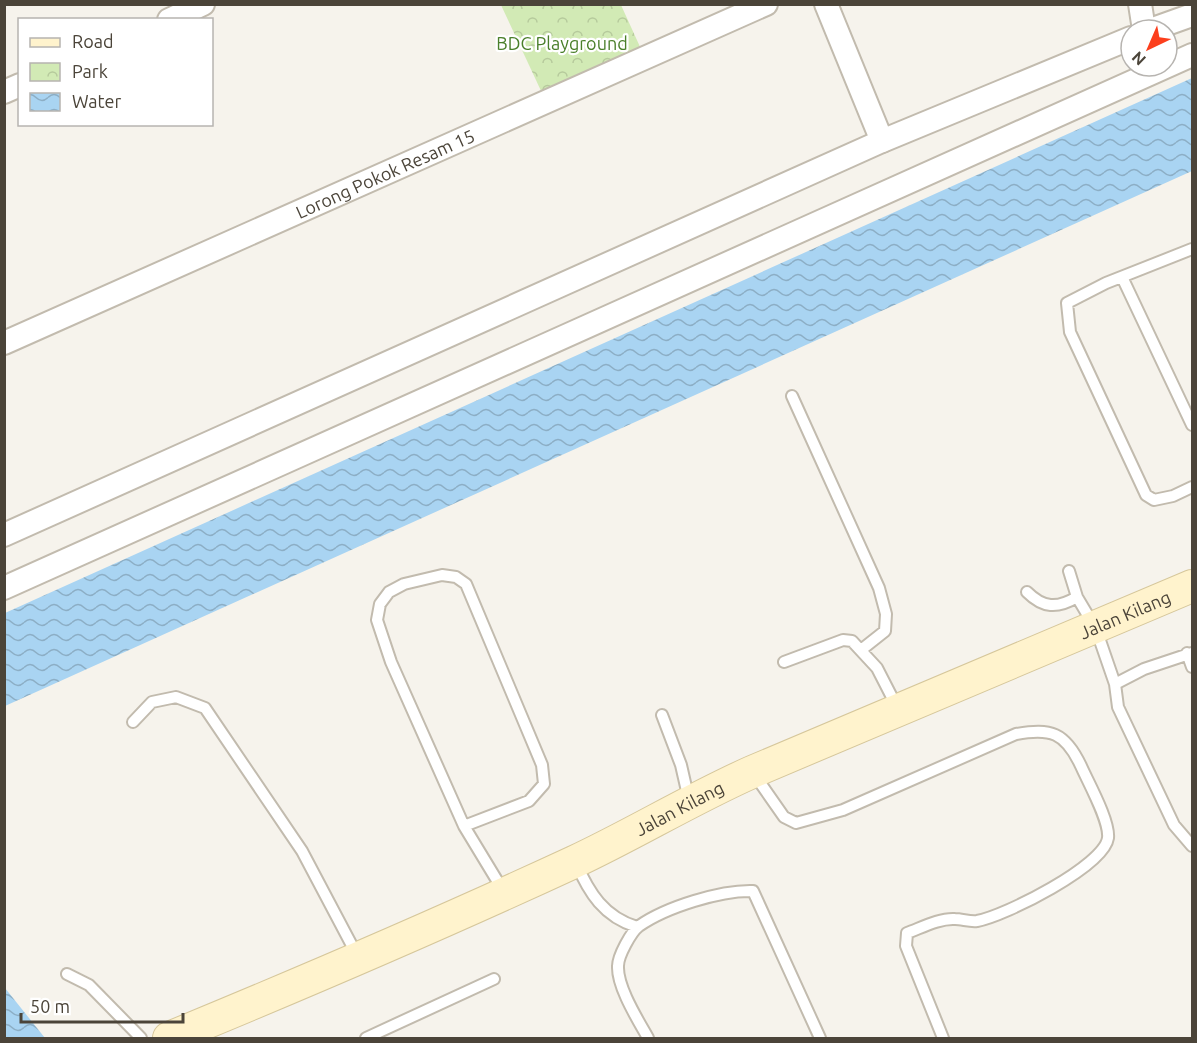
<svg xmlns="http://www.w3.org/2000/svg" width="1197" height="1043" font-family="Ubuntu,sans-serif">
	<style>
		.park { fill: url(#park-crowns) }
		.water { fill: url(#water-waves) }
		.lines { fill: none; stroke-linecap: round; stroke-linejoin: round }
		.lane-casing { stroke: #c2bbae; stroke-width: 14 }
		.street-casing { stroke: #c2bbae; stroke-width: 26 }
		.secondary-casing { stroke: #d6c79b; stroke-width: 34 }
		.lane { stroke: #fff; stroke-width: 10 }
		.street { stroke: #fff; stroke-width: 22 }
		.secondary { stroke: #fff3cd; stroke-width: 32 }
		.labels { text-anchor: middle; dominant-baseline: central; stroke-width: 4.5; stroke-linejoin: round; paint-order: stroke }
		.park-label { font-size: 18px; fill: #4a7f2a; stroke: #fff }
		.street-label { font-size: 18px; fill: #4b4439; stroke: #fff }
	</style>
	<defs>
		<pattern id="park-crowns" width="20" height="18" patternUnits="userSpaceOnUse" patternTransform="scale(1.5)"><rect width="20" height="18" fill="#d2eab5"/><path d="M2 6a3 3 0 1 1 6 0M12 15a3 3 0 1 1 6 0" fill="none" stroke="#b6ca9c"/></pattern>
		<pattern id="water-waves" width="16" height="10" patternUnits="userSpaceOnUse" patternTransform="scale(1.5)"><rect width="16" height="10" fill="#a9d4f2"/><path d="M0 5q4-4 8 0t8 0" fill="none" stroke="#8caec5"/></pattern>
	</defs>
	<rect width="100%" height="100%" fill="#f6f3ec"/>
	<path class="park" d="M 501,5 L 621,5 L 641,49 L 542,93 Z"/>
	<path class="water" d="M 1192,78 L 1192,171 L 5,706 L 5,613 Z
		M 4,988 L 5,988 L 45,1038 L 5,1038 Z"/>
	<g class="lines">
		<g class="lane-casing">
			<path id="lane" d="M 1192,249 L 1106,283 L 1067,303 L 1070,332 L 1146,495 L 1154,500 L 1173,496 L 1192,487
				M 1122,277 L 1192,425
				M 792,396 L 879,588 L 886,614 L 885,631 L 861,650
				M 1069,571 L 1077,597
				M 1027,592 C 1043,608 1057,609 1077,597 L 1096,629 L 1115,684 L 1118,707 L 1174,825 L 1192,846
				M 1187,653 L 1192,667
				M 784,662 L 843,640 L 852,641 L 877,668 L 897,707
				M 1115,684 L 1144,669 L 1192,653
				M 662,715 L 681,765 L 689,800
				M 133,722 L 152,702 L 176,697 L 205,708 L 302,851 L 358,957
				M 754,774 L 784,817 L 796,823 L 843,810 L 1016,734 C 1051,728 1065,732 1081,766 C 1088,782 1110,821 1108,838 C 1104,866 1005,916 977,921 C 970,922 962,919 955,919 C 939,918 921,928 907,933 L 906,946 L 943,1038
				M 464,826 L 529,801 L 544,784 L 542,765 L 466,584 L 456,577 L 442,575 L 404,584 L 389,592 L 380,604 L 377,620 L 391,662 L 464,826 L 504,892
				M 576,863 C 589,893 604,917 637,927
				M 67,974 L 89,985 L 141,1038
				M 366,1038 L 494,979
				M 648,1038 C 638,1020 617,987 618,966 C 618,956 631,932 639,926 C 666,907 721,890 753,891 L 820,1038"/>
		</g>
		<g class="street-casing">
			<g id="street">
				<path d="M 826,4 L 882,141"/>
				<path d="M 1140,4 L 1144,30"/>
				<path d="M 169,20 L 203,4"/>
				<path d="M 1150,30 L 1192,15"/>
				<path d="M 4,92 L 20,85"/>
				<path id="s1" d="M 4,343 L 766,4"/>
				<path d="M 4,535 L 882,141 L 1131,38"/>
				<path d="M 4,588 L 1192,55"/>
			</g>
		</g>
		<g class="secondary-casing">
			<g id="secondary">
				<path id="s2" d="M 169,1038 C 305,982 440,924 574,862 C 634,834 691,799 752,772 L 1192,586"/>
			</g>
		</g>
		<use href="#lane" class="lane"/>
		<use href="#street" class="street"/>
		<use href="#secondary" class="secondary"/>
	</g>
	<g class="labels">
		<g class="park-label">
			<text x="562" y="43">BDC Playground</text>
		</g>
		<g class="street-label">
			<text stroke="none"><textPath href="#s1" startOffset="417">Lorong Pokok Resam 15</textPath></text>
			<text stroke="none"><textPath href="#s2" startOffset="1046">Jalan Kilang</textPath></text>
			<text stroke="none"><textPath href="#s2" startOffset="560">Jalan Kilang</textPath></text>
		</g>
	</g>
	<rect width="1197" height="1043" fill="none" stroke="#4b4439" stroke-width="12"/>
	<rect x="18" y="18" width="195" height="108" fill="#ffffff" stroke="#b7b4b0" stroke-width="1.5"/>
	<rect x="30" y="38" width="30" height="9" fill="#fff3cd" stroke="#b7b4b0" stroke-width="1.5"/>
	<text x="72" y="48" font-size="18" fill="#4b4439">Road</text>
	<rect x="30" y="63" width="30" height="18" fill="url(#park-crowns)" stroke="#b7b4b0" stroke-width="1.5"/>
	<text x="72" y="78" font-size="18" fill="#4b4439">Park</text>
	<rect x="30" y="93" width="30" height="18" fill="url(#water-waves)" stroke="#b7b4b0" stroke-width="1.5"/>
	<text x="72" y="108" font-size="18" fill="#4b4439">Water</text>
	<g transform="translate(1149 48) rotate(224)"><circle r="28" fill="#ffffff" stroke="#b7b4b0" stroke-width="1.5"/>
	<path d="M0-4.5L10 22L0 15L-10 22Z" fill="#fc3f1d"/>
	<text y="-9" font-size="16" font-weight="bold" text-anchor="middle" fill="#4b4439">N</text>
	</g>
	<path d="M21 1013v9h162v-9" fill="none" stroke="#4b4439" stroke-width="3"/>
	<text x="30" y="1013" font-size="18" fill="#4b4439" stroke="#ffffff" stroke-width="4.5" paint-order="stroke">50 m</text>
</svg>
